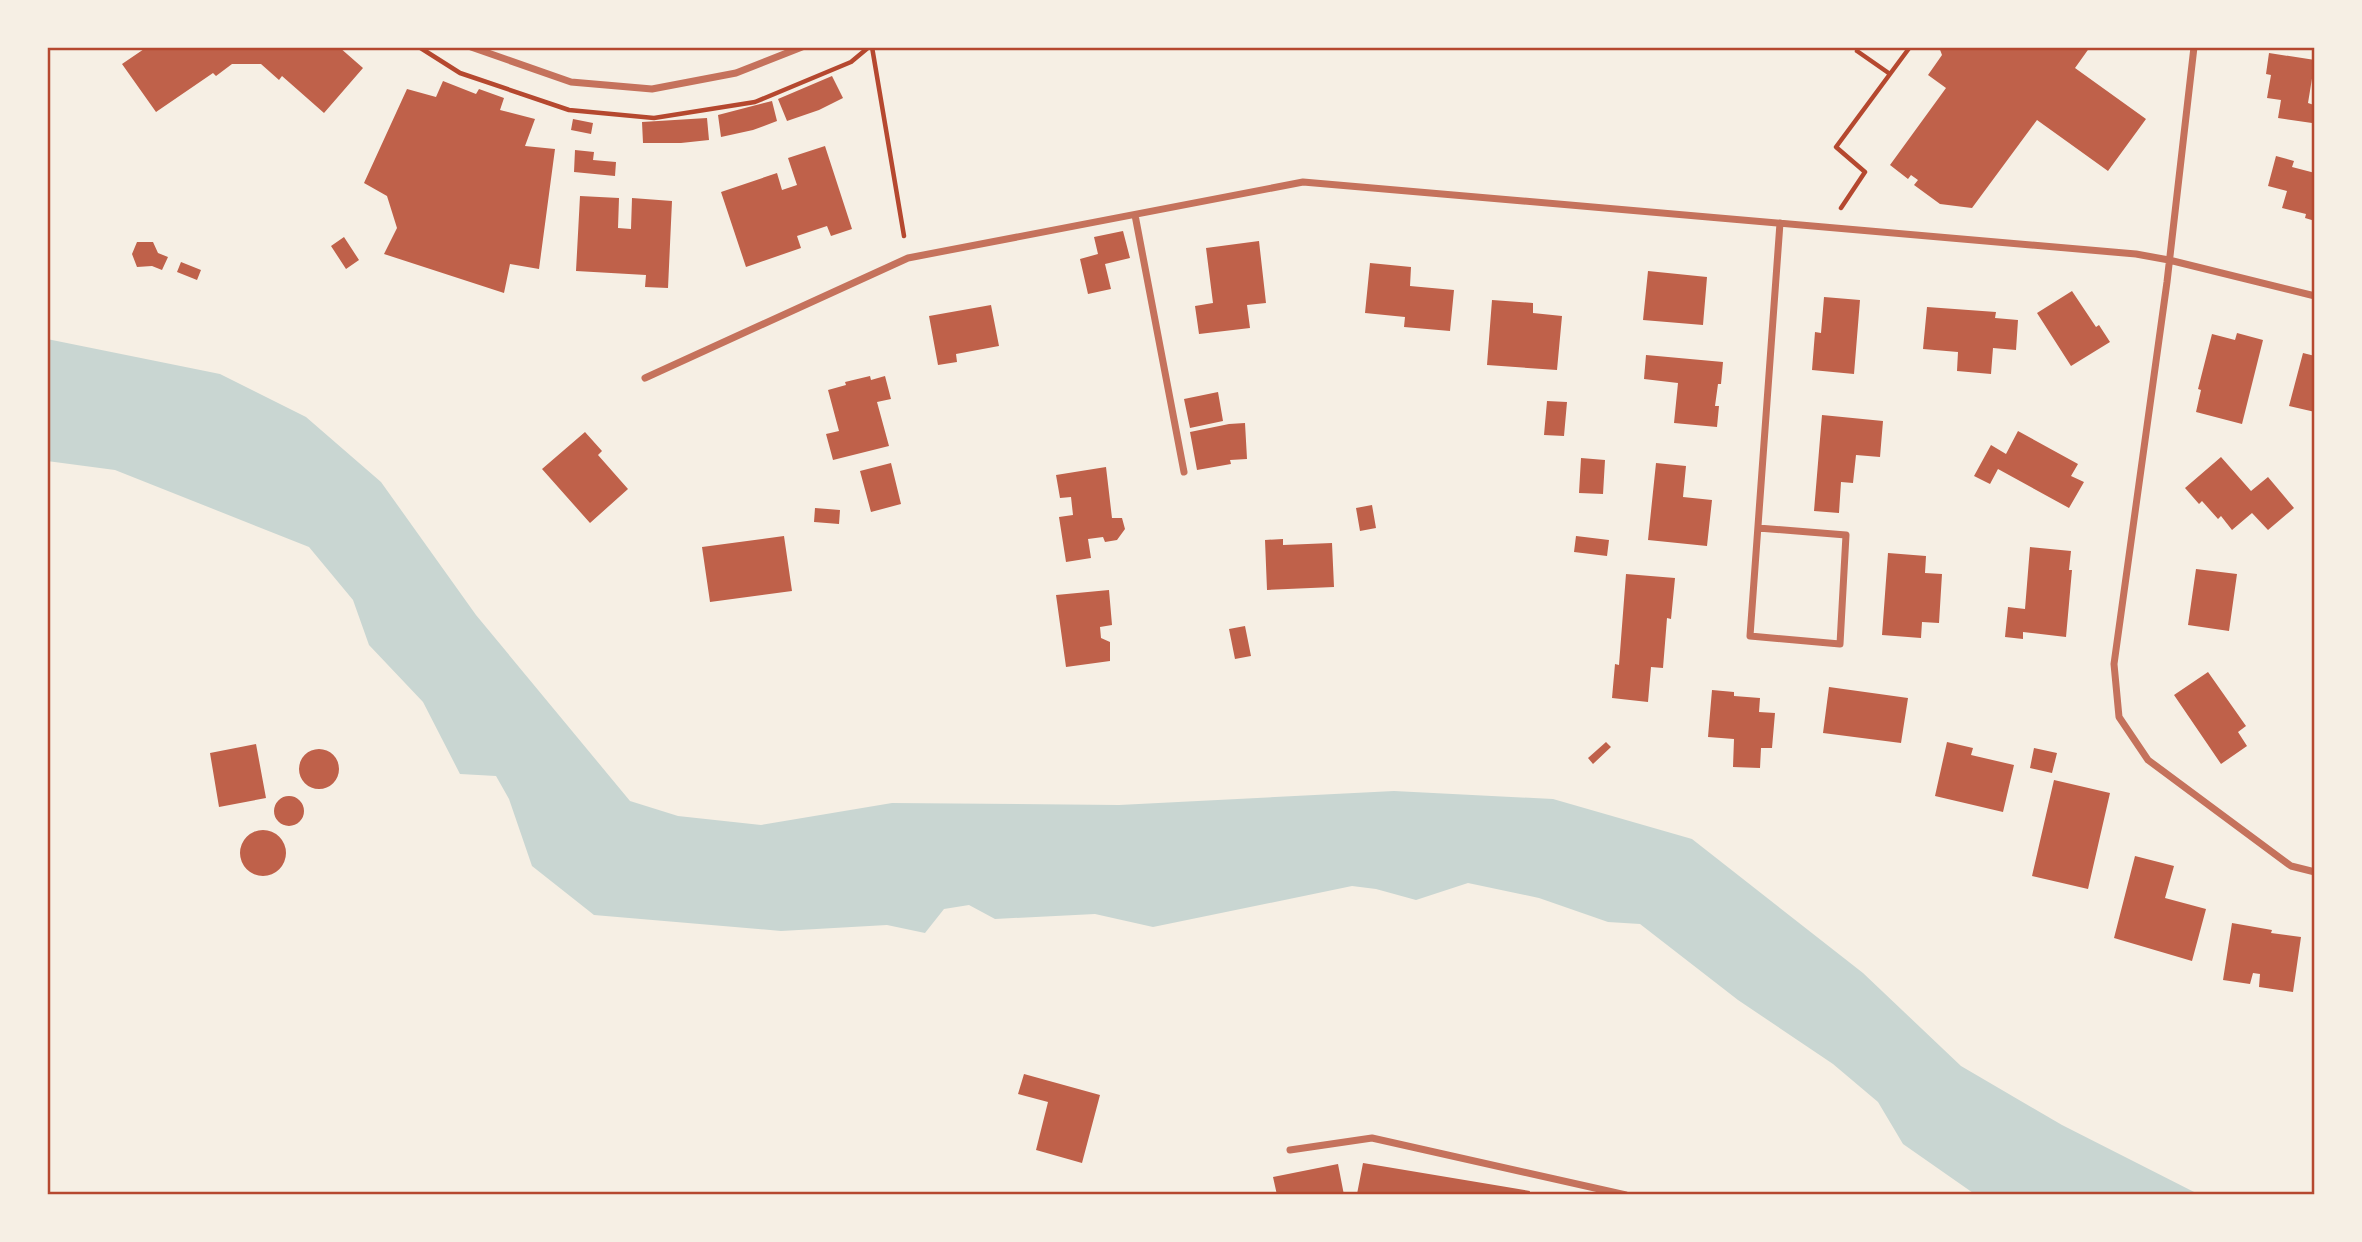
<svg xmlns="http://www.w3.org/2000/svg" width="2362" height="1242" font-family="Lato,sans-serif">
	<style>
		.water { fill: #c9d6d2 }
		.building { fill: #bf614a }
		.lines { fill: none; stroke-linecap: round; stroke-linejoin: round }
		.path { stroke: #b5482f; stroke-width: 4.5 }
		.minor { stroke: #c5725c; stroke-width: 7 }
		.neatline { fill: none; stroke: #b5482f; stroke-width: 2.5 }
	</style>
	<rect width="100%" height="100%" fill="#f6efe4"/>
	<path class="water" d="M 47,339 L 220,374 L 306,417 L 381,482 L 476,615 L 630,801 L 678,816 L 761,825 L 892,803 L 1119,805 L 1394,791 L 1553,799 L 1692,839 L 1863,973 L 1961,1066 L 2062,1125 L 2200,1195 L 1976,1195 L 1903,1144 L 1878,1102 L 1833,1064 L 1738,1000 L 1640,924 L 1608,922 L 1539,898 L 1468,883 L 1416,900 L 1376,889 L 1352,886 L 1153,927 L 1095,914 L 995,919 L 969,905 L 944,909 L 925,933 L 887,925 L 781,931 L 594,915 L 532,866 L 509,799 L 496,776 L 460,774 L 423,702 L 369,645 L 353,600 L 309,547 L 115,470 L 47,461 Z"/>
	<path class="building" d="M 147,47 L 339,47 L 363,68 L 324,113 L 282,76 L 279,80 L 261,64 L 232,64 L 216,76 L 213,73 L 156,112 L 122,64 Z
		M 1939,47 L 2090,47 L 2075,68 L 2146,119 L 2108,171 L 2037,120 L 1972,208 L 1940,204 L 1914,185 L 1918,180 L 1911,175 L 1908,179 L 1890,165 L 1946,88 L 1928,75 L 1942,55 Z
		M 2269,53 L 2315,60 L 2308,103 L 2314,105 L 2312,123 L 2278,118 L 2281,100 L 2267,98 L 2271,75 L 2266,74 Z
		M 832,76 L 843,98 L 819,110 L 787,121 L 778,99 Z
		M 443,81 L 476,94 L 479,89 L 504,98 L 500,110 L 535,119 L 525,146 L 555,149 L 539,269 L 510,264 L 504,293 L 384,254 L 397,228 L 387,196 L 364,183 L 407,89 L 436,97 Z
		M 772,101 L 777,121 L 753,130 L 721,137 L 718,115 Z
		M 707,118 L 709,140 L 681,143 L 643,143 L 642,122 Z
		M 573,119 L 593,123 L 591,134 L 571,130 Z
		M 825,146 L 852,229 L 831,236 L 827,226 L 797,236 L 801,248 L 746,267 L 721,192 L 777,173 L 782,190 L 797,185 L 788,158 Z
		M 575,150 L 594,152 L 593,160 L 616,162 L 615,176 L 574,172 Z
		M 2276,156 L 2294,161 L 2292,167 L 2315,173 L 2315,221 L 2305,218 L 2306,214 L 2282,208 L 2287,191 L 2268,186 Z
		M 580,196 L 619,198 L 618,228 L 631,229 L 632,198 L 672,201 L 668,288 L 645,287 L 646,275 L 576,271 Z
		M 1123,231 L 1130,258 L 1105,264 L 1111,289 L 1088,294 L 1080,259 L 1098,254 L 1094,237 Z
		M 344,237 L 359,260 L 346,269 L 331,246 Z
		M 1259,241 L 1266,303 L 1247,305 L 1250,328 L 1199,334 L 1195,306 L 1213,303 L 1206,248 Z
		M 137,242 L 153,242 L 158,253 L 168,257 L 162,270 L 152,266 L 137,267 L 132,254 Z
		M 181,262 L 201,270 L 197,280 L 177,272 Z
		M 1370,263 L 1411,267 L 1410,286 L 1454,290 L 1450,331 L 1404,327 L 1405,317 L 1365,313 Z
		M 1648,271 L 1707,277 L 1703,325 L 1643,320 Z
		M 2072,291 L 2096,327 L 2099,325 L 2110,342 L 2071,366 L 2037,313 Z
		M 1824,297 L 1860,300 L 1854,374 L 1812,370 L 1815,332 L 1821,333 Z
		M 1492,300 L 1533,303 L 1533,313 L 1562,316 L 1557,370 L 1487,365 Z
		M 991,305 L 999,346 L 956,354 L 957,362 L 938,365 L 929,316 Z
		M 1927,307 L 1996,312 L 1995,318 L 2018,320 L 2016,350 L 1993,348 L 1991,374 L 1957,371 L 1958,352 L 1923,349 Z
		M 2237,333 L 2263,340 L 2242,424 L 2196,412 L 2201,390 L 2198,389 L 2212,334 L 2235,340 Z
		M 2303,353 L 2315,356 L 2315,412 L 2289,406 Z
		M 1646,355 L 1723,362 L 1721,384 L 1718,384 L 1715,406 L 1719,406 L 1717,427 L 1674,423 L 1678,383 L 1644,379 Z
		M 870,376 L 871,380 L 885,376 L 891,399 L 877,402 L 889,446 L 833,460 L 826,434 L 839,431 L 828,390 L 846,385 L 845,382 Z
		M 1218,392 L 1223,421 L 1190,428 L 1184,399 Z
		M 1547,401 L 1567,402 L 1564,436 L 1544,435 Z
		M 1822,415 L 1883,421 L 1880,457 L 1856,455 L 1853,483 L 1841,482 L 1839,513 L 1814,511 Z
		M 1245,423 L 1247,459 L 1230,460 L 1231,464 L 1197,470 L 1190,432 L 1229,424 Z
		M 2018,431 L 2078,464 L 2071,476 L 2084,482 L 2069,508 L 1998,469 L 1990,484 L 1974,476 L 1991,445 L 2006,454 Z
		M 585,432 L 602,451 L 598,455 L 628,489 L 590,523 L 542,469 Z
		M 2221,457 L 2251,491 L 2268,477 L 2294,508 L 2268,530 L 2252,513 L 2232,530 L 2221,516 L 2218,519 L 2202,501 L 2199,504 L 2185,488 Z
		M 1581,458 L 1605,460 L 1603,494 L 1579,493 Z
		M 891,463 L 901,504 L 871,512 L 860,471 Z
		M 1656,463 L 1686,466 L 1683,497 L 1712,500 L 1707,546 L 1648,540 Z
		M 1106,467 L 1112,518 L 1122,518 L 1125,529 L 1117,540 L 1105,542 L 1103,537 L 1088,539 L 1091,558 L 1066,562 L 1059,517 L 1073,515 L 1071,497 L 1060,498 L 1056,475 Z
		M 1372,505 L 1376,528 L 1360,531 L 1356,508 Z
		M 815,508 L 840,510 L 839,524 L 814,522 Z
		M 784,536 L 792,591 L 710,602 L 702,547 Z
		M 1576,536 L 1609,540 L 1607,556 L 1574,552 Z
		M 1283,539 L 1283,545 L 1332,543 L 1334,587 L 1267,590 L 1265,540 Z
		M 2030,547 L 2071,551 L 2069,570 L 2072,570 L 2066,637 L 2023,632 L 2023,639 L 2005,637 L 2008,607 L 2025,609 Z
		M 1888,553 L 1926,556 L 1925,573 L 1942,574 L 1939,623 L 1922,622 L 1921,638 L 1882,635 Z
		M 2196,569 L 2237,574 L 2229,631 L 2188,625 Z
		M 1626,574 L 1675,578 L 1671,619 L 1667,618 L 1663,668 L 1651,667 L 1648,702 L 1612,698 L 1615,664 L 1619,665 Z
		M 1109,590 L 1112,625 L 1100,627 L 1101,638 L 1110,642 L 1110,661 L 1066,667 L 1056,595 Z
		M 1245,626 L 1251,656 L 1235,659 L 1229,629 Z
		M 2208,672 L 2246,726 L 2238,732 L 2247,746 L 2221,764 L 2174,695 Z
		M 1829,687 L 1908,698 L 1901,743 L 1823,733 Z
		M 1712,690 L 1734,692 L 1734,696 L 1760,698 L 1759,712 L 1775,713 L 1772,748 L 1761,748 L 1760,768 L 1733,767 L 1734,739 L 1708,737 Z
		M 1606,742 L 1611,747 L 1593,764 L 1588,758 Z
		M 1947,742 L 1973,748 L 1971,755 L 2014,765 L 2003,812 L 1935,796 Z
		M 256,744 L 266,798 L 219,807 L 210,753 Z
		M 2034,748 L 2057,753 L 2052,773 L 2030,768 Z
		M299 769a20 20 0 1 1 40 0a20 20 0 1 1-40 0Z
		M 2054,780 L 2110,793 L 2088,889 L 2032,876 Z
		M274 811a15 15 0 1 1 30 0a15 15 0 1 1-30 0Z
		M240 853a23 23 0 1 1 46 0a23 23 0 1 1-46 0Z
		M 2135,856 L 2174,866 L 2165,898 L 2206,909 L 2192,961 L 2114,938 Z
		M 2232,923 L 2272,930 L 2271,933 L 2301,937 L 2293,992 L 2259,987 L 2260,974 L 2253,973 L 2250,984 L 2223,980 Z
		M 1024,1074 L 1100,1095 L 1082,1163 L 1036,1150 L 1048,1102 L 1018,1094 Z
		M 1363,1163 L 1530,1191 L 1529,1195 L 1357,1194 Z
		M 1338,1164 L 1344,1195 L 1277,1195 L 1273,1177 Z"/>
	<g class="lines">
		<path class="path" d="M 419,47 L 460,73 L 569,110 L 654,118 L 755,102 L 851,62 L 869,47
			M 872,47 L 904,236
			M 1857,51 L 1890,74
			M 1841,208 L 1865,172 L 1836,147 L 1910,47"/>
		<path class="minor" d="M 471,47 L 571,82 L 652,89 L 736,73 L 802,47
			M 2194,47 L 2167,282 L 2114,664 L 2119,717 L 2148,760 L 2291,866 L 2315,872
			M 1135,215 L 1184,472
			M 645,378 L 908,258 L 1303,182 L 2136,254 L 2169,260 L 2315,296
			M 1758,528 L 1846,535 L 1840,644 L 1750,636 L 1780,223
			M 1290,1150 L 1372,1138 L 1626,1195"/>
	</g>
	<rect width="2362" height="1242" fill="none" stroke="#f6efe4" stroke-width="98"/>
	<rect x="49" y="49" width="2264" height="1144" class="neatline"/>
</svg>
